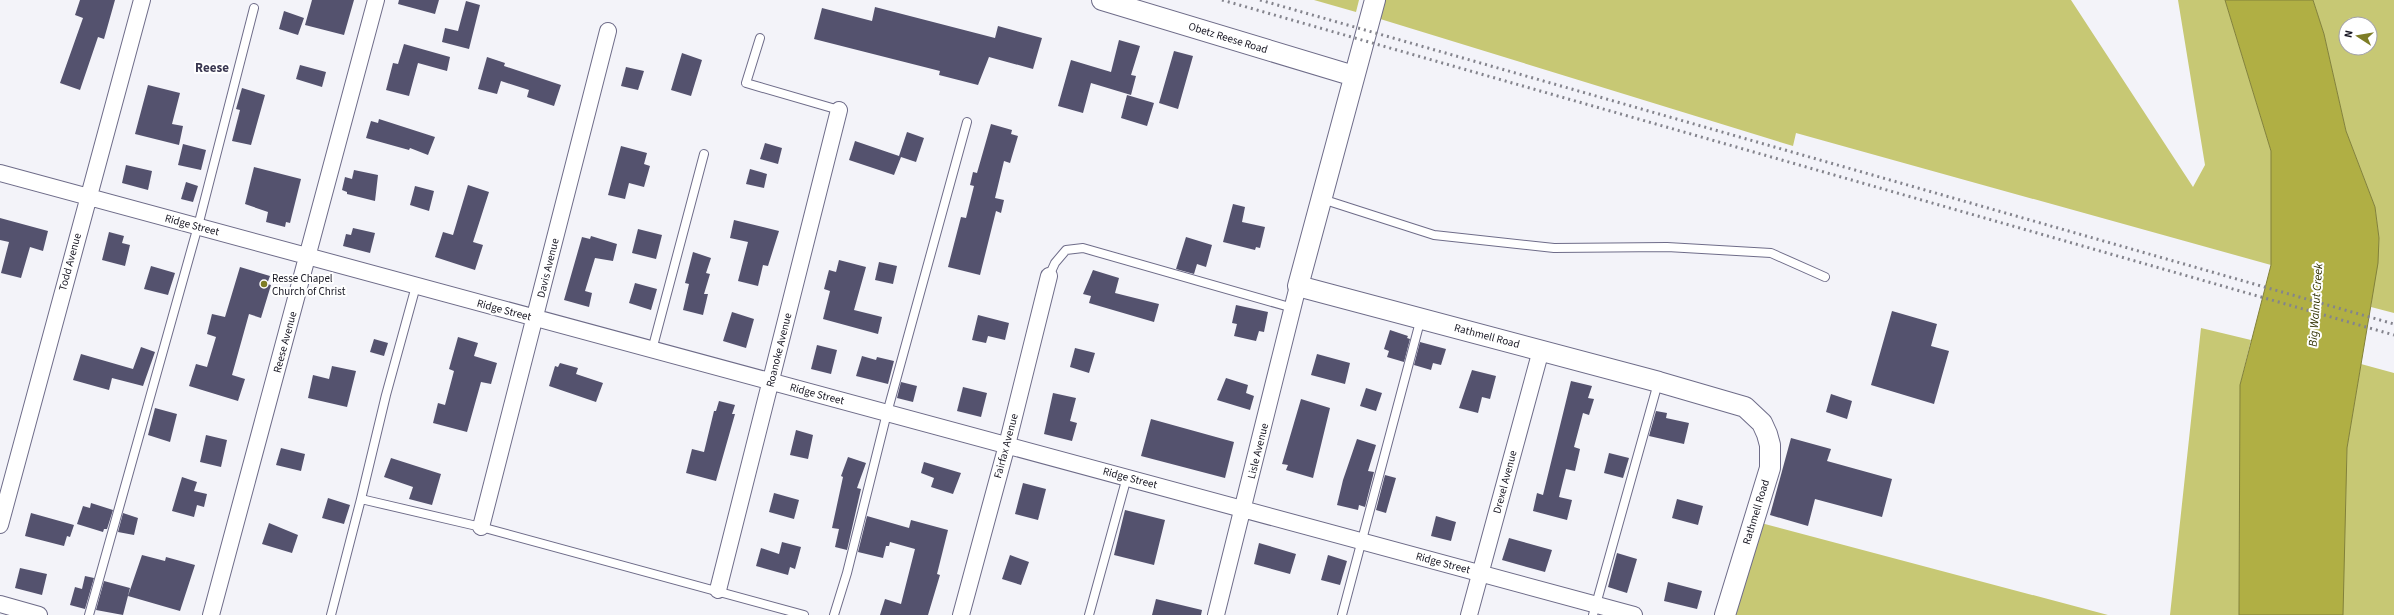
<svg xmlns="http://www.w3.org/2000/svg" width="2394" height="615" font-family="'Source Sans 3',sans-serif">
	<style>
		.green { fill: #c7c874; fill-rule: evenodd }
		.water { fill: #b0af44; stroke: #82813a }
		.building { fill: #54526e }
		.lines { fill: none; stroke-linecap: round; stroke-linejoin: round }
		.service-casing { stroke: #6e6c89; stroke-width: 10 }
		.minor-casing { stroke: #6e6c89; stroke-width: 18 }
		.tertiary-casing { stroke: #6e6c89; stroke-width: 22 }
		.service { stroke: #fff; stroke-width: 8 }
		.minor { stroke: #fff; stroke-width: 16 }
		.tertiary { stroke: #fff; stroke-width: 20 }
		.rail { stroke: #84848d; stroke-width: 3; stroke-dasharray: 2 4; stroke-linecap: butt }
		.poi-dot { fill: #7e7d26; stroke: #fff; stroke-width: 1.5 }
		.labels { text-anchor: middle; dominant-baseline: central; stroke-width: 4; stroke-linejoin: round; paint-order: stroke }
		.street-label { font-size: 11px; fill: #181723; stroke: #fff }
		.poi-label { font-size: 11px; fill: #181723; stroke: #fff; text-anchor: start }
		.water-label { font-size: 12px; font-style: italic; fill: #303001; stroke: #fff }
		.quarter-label { font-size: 13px; font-weight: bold; fill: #3a3751; stroke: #fff }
	</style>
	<rect width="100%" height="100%" fill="#f3f3f9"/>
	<path class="green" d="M 1314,0 L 1359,0 L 1356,12 Z
		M 1382,0 L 2071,0 L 2193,187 L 2205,165 L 2178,0 L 2225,0 L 2271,151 L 2271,265 L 1796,133 L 1793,146 L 1377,18 Z
		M 2313,0 L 2394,0 L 2394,313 L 2371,307 L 2379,238 L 2375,207 L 2346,131 L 2324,34 ZM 2346,24 L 2370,24 L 2370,48 L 2346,48 Z
		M 2201,328 L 2251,340 L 2240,385 L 2239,615 L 2170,615 Z
		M 2361,364 L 2394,373 L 2394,615 L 2343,615 L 2342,611 L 2347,448 Z
		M 1761,523 L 2108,615 L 1736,615 Z"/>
	<path class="water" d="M 2225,0 L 2313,0 L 2324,34 L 2346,131 L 2375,207 L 2379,238 L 2378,263 L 2347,448 L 2343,615 L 2239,615 L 2239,612 L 2240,385 L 2271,265 L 2271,151 Z"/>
	<path class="building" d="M 80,0 L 115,0 L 104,39 L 98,37 L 80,90 L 60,83 L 83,18 L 75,15 Z
		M 312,0 L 354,0 L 344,35 L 305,25 Z
		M 399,0 L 439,0 L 435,14 L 398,4 Z
		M 466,1 L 480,5 L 469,49 L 442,42 L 445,28 L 458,31 Z
		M 875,7 L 995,38 L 998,26 L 1042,38 L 1033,69 L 989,57 L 978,85 L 939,75 L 940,71 L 814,39 L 822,8 L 872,21 Z
		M 284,11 L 304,18 L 298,35 L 279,29 Z
		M 1119,40 L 1140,46 L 1131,75 L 1136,76 L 1131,95 L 1091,83 L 1083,113 L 1058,106 L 1071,60 L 1111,72 Z
		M 404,44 L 450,57 L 447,71 L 418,63 L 409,96 L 386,90 L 393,63 L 398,64 Z
		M 1174,51 L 1193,56 L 1178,109 L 1159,103 Z
		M 682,53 L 702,60 L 691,96 L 671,90 Z
		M 487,57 L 505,63 L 504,66 L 561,85 L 554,106 L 527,97 L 529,90 L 501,81 L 497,94 L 478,89 Z
		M 300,65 L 326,72 L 322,87 L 296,79 Z
		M 626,67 L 644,71 L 638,90 L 621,86 Z
		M 148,85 L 180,93 L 172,124 L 183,126 L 179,145 L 135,134 Z
		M 242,88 L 265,95 L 251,145 L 232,141 L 240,110 L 236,109 Z
		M 1127,95 L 1154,103 L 1147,126 L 1121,118 Z
		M 379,119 L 435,137 L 428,155 L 410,148 L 409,150 L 366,138 L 371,121 L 378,123 Z
		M 991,124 L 1012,130 L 1011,134 L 1018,136 L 1010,163 L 1004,161 L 995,198 L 1004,200 L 1001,213 L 996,211 L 980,275 L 948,267 L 961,217 L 966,218 L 974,186 L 970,185 L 973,172 L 977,173 Z
		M 907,132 L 924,138 L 916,162 L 901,157 L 894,175 L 849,160 L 855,141 L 899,156 Z
		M 765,143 L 782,148 L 778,164 L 760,159 Z
		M 183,144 L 206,150 L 201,170 L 178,165 Z
		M 621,146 L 647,153 L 644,164 L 650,166 L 644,187 L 629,183 L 625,199 L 608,195 Z
		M 126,165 L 152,171 L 148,190 L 122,183 Z
		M 254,167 L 301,179 L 290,223 L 286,222 L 285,227 L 266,222 L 268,212 L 245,204 Z
		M 750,169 L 767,174 L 764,188 L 746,184 Z
		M 354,170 L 378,175 L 375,201 L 347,194 L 347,192 L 342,190 L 345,177 L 352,179 Z
		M 186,182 L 198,186 L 193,202 L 181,199 Z
		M 468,185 L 489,192 L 473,242 L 483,245 L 475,270 L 435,257 L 443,232 L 453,235 Z
		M 415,186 L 434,191 L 429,211 L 410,205 Z
		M 1233,204 L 1245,207 L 1242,222 L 1265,227 L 1260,248 L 1256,247 L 1255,250 L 1223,242 Z
		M 0,218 L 48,231 L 43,251 L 30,247 L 21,278 L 1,273 L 9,242 L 0,240 Z
		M 734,220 L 779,231 L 768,266 L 763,265 L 758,286 L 738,281 L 748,242 L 730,238 Z
		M 353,228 L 375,233 L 370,253 L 343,246 L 346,234 L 351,235 Z
		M 638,229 L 662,235 L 656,259 L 632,253 Z
		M 109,232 L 124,236 L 122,243 L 130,245 L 125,266 L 102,260 Z
		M 591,236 L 617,244 L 613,261 L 595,258 L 585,291 L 592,293 L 589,307 L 564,300 L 582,237 L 590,239 Z
		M 1186,237 L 1212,245 L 1206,267 L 1197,264 L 1194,274 L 1176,269 Z
		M 693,252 L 711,258 L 706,273 L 710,274 L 704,294 L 708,294 L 703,315 L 683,310 L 689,284 L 685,283 Z
		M 839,260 L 866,267 L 854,310 L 882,317 L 878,334 L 823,319 L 830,291 L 824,289 L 829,270 L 836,272 Z
		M 879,262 L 897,266 L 893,284 L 875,280 Z
		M 151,266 L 175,273 L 168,295 L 144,289 Z
		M 240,267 L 270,276 L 267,284 L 271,285 L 261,318 L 249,314 L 232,375 L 245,379 L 238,401 L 189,386 L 196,364 L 207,367 L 216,337 L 207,334 L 212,314 L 225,317 Z
		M 1093,270 L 1119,278 L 1115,293 L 1159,304 L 1154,322 L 1089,303 L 1091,296 L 1083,294 Z
		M 635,283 L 657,289 L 651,310 L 629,303 Z
		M 1236,305 L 1268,312 L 1264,332 L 1259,331 L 1256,341 L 1234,336 L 1237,324 L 1232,323 Z
		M 1892,311 L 1937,324 L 1931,346 L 1949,351 L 1934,404 L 1871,385 Z
		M 732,312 L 754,319 L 746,348 L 723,341 Z
		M 978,315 L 1009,323 L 1005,340 L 988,336 L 986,343 L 972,340 Z
		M 1390,330 L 1408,336 L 1407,338 L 1410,339 L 1404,362 L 1387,357 L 1389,351 L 1384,349 Z
		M 458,337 L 478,343 L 474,356 L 497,363 L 491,384 L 481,382 L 467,432 L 433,423 L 438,403 L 445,405 L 454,371 L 449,369 Z
		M 374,339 L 388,343 L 384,356 L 370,352 Z
		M 1420,342 L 1446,349 L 1441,365 L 1433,363 L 1431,370 L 1414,365 Z
		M 817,345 L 837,350 L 831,374 L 811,369 Z
		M 141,347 L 155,352 L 143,386 L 112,378 L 109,390 L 73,380 L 81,354 L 133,369 Z
		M 1075,348 L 1095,353 L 1089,373 L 1070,367 Z
		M 1317,354 L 1350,363 L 1345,384 L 1311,375 Z
		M 862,356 L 876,360 L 877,357 L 894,361 L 888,384 L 856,376 Z
		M 560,363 L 578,368 L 576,374 L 603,383 L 596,402 L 549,386 L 555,366 L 558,367 Z
		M 332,366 L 356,371 L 347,407 L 308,398 L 313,375 L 329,379 Z
		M 1472,370 L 1496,376 L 1490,399 L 1482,397 L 1478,413 L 1459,408 Z
		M 1226,378 L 1248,385 L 1246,393 L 1254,396 L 1250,410 L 1217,400 Z
		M 1571,381 L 1592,386 L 1588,398 L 1594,399 L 1589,415 L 1583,413 L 1574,447 L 1580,449 L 1575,471 L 1566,469 L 1559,497 L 1572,500 L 1567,520 L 1533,511 L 1537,493 L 1543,495 Z
		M 901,382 L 917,386 L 913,402 L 897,398 Z
		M 963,387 L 987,393 L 981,417 L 957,411 Z
		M 1366,388 L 1382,393 L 1376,411 L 1360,406 Z
		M 1053,393 L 1076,398 L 1070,421 L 1077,423 L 1072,441 L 1044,434 Z
		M 1831,394 L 1852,401 L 1847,419 L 1826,412 Z
		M 1301,399 L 1330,408 L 1313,478 L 1286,470 L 1288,465 L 1282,464 Z
		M 719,401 L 735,405 L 732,414 L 735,414 L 716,481 L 686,473 L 692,449 L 704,452 L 714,411 L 716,411 Z
		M 155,408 L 177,414 L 170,442 L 148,435 Z
		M 1656,411 L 1667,413 L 1666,418 L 1689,423 L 1684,444 L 1649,436 Z
		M 1151,419 L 1234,442 L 1225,478 L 1141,456 Z
		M 796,430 L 813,435 L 808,459 L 790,455 Z
		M 206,435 L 227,440 L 221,467 L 200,462 Z
		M 1791,438 L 1831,449 L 1827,461 L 1892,479 L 1882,517 L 1815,499 L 1808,526 L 1770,515 Z
		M 1357,439 L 1376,445 L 1368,471 L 1374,472 L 1365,507 L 1359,505 L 1358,510 L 1337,505 L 1343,480 Z
		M 281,448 L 305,454 L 301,471 L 276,465 Z
		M 1609,453 L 1629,458 L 1623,478 L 1604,473 Z
		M 848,457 L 866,463 L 857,488 L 861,489 L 847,550 L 835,547 L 839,529 L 832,528 L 843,477 L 841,476 Z
		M 391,458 L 441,474 L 432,505 L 409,499 L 413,487 L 384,477 Z
		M 924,462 L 961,473 L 953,494 L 931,487 L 934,478 L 921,473 Z
		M 1385,475 L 1396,478 L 1386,513 L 1376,510 Z
		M 182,477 L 197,482 L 194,491 L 207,494 L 204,507 L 197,505 L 194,517 L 172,511 Z
		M 1023,483 L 1046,489 L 1038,520 L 1015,514 Z
		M 774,493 L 799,500 L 794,519 L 769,512 Z
		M 328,498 L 350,505 L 344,524 L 322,518 Z
		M 1677,499 L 1703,506 L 1698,525 L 1672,518 Z
		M 91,503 L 113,510 L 107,529 L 104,529 L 103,532 L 77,524 L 83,506 L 90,508 Z
		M 1125,510 L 1165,520 L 1154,565 L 1114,555 Z
		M 31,513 L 74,525 L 70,537 L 67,536 L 64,546 L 25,536 Z
		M 123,513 L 138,518 L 134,535 L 118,532 Z
		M 867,516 L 909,528 L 911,520 L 948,530 L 937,574 L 940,575 L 928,615 L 880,615 L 885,599 L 901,604 L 915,549 L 890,542 L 889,546 L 886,546 L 883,558 L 858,552 Z
		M 1436,516 L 1456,522 L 1451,541 L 1431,536 Z
		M 269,523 L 298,535 L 292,553 L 262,544 Z
		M 1509,538 L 1552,550 L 1545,572 L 1502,560 Z
		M 782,542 L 801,547 L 795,569 L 790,567 L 788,575 L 756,566 L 761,548 L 779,554 Z
		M 1259,543 L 1296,554 L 1290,574 L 1254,564 Z
		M 1617,553 L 1637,559 L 1627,593 L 1608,587 Z
		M 142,555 L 165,561 L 166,557 L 195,565 L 180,611 L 128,596 Z
		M 1010,555 L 1029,562 L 1021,585 L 1002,579 Z
		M 1328,555 L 1347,561 L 1340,585 L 1321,580 Z
		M 20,568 L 47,574 L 42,595 L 15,588 Z
		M 85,576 L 94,578 L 85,609 L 70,605 L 75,587 L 82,589 Z
		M 104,581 L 130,588 L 123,615 L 96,610 Z
		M 1668,582 L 1702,591 L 1697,609 L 1664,601 Z
		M 1156,599 L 1202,610 L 1201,615 L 1152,615 Z"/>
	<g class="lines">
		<g class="service-casing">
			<path id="service" d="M 760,38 L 746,83 L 839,110
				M 1322,199 L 1434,235 L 1554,248 L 1667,247 L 1771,253 L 1825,277
				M 1049,276 L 1055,263 L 1066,250 L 1083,248 L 1293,308
				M 652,350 L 704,154
				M 361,499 L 386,395 L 416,286
				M 89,615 L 198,226 L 254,8
				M 331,615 L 361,499 L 481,527 L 804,615
				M 834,615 L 847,573 L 887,413 L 967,122
				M 1089,615 L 1127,477
				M 1342,615 L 1421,318
				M 1593,615 L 1658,383"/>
		</g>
		<g class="minor-casing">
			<path id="minor" d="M 0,173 L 1634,615
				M 0,525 L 142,0
				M 481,527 L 608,31
				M 718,590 L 839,110
				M 0,604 L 39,615
				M 211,615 L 376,0
				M 961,615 L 1007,445 L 1049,276
				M 1216,615 L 1298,286
				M 1469,615 L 1541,350"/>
		</g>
		<g class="tertiary-casing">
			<path id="tertiary" d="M 1102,0 L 1354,76
				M 1375,0 L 1298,286 L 1659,382 L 1745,407 L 1762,423 L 1767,434 L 1770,445 L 1770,468 L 1725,615"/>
		</g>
		<use href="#service" class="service"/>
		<use href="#minor" class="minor"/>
		<use href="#tertiary" class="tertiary"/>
		<path class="rail" d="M 1222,0 L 2394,335
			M 1260,0 L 2394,324"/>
	</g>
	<circle class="poi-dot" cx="264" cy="284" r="4"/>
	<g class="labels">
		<g class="street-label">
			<text transform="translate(1228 38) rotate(17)">Obetz Reese Road</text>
			<text transform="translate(192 225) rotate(15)">Ridge Street</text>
			<text transform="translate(70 262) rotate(-75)">Todd Avenue</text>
			<text transform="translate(548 268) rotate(-76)">Davis Avenue</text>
			<text transform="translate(504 310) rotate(15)">Ridge Street</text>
			<text transform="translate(1487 336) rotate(15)">Rathmell Road</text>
			<text transform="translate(285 342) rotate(-75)">Reese Avenue</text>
			<text transform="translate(779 350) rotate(-76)">Roanoke Avenue</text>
			<text transform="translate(817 394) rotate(15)">Ridge Street</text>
			<text transform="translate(1006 446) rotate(-75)">Fairfax Avenue</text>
			<text transform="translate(1258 451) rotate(-76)">Lisle Avenue</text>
			<text transform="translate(1130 478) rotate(15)">Ridge Street</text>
			<text transform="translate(1505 482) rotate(-75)">Drexel Avenue</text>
			<text transform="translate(1756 512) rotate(-73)">Rathmell Road</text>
			<text transform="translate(1443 563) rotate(15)">Ridge Street</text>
		</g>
		<g class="poi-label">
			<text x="272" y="278">Resse Chapel<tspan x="272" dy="13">Church of Christ</tspan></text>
		</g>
		<g class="water-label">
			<text transform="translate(2316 305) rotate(-86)">Big Walnut Creek</text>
		</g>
		<g class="quarter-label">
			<text x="212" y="68">Reese</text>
		</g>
	</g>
	<g transform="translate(2358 36) rotate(282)"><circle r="19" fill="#ffffff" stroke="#a3a2a7"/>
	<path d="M0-3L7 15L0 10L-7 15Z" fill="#7e7d26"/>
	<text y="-6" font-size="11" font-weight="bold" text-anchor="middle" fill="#181723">N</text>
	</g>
</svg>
